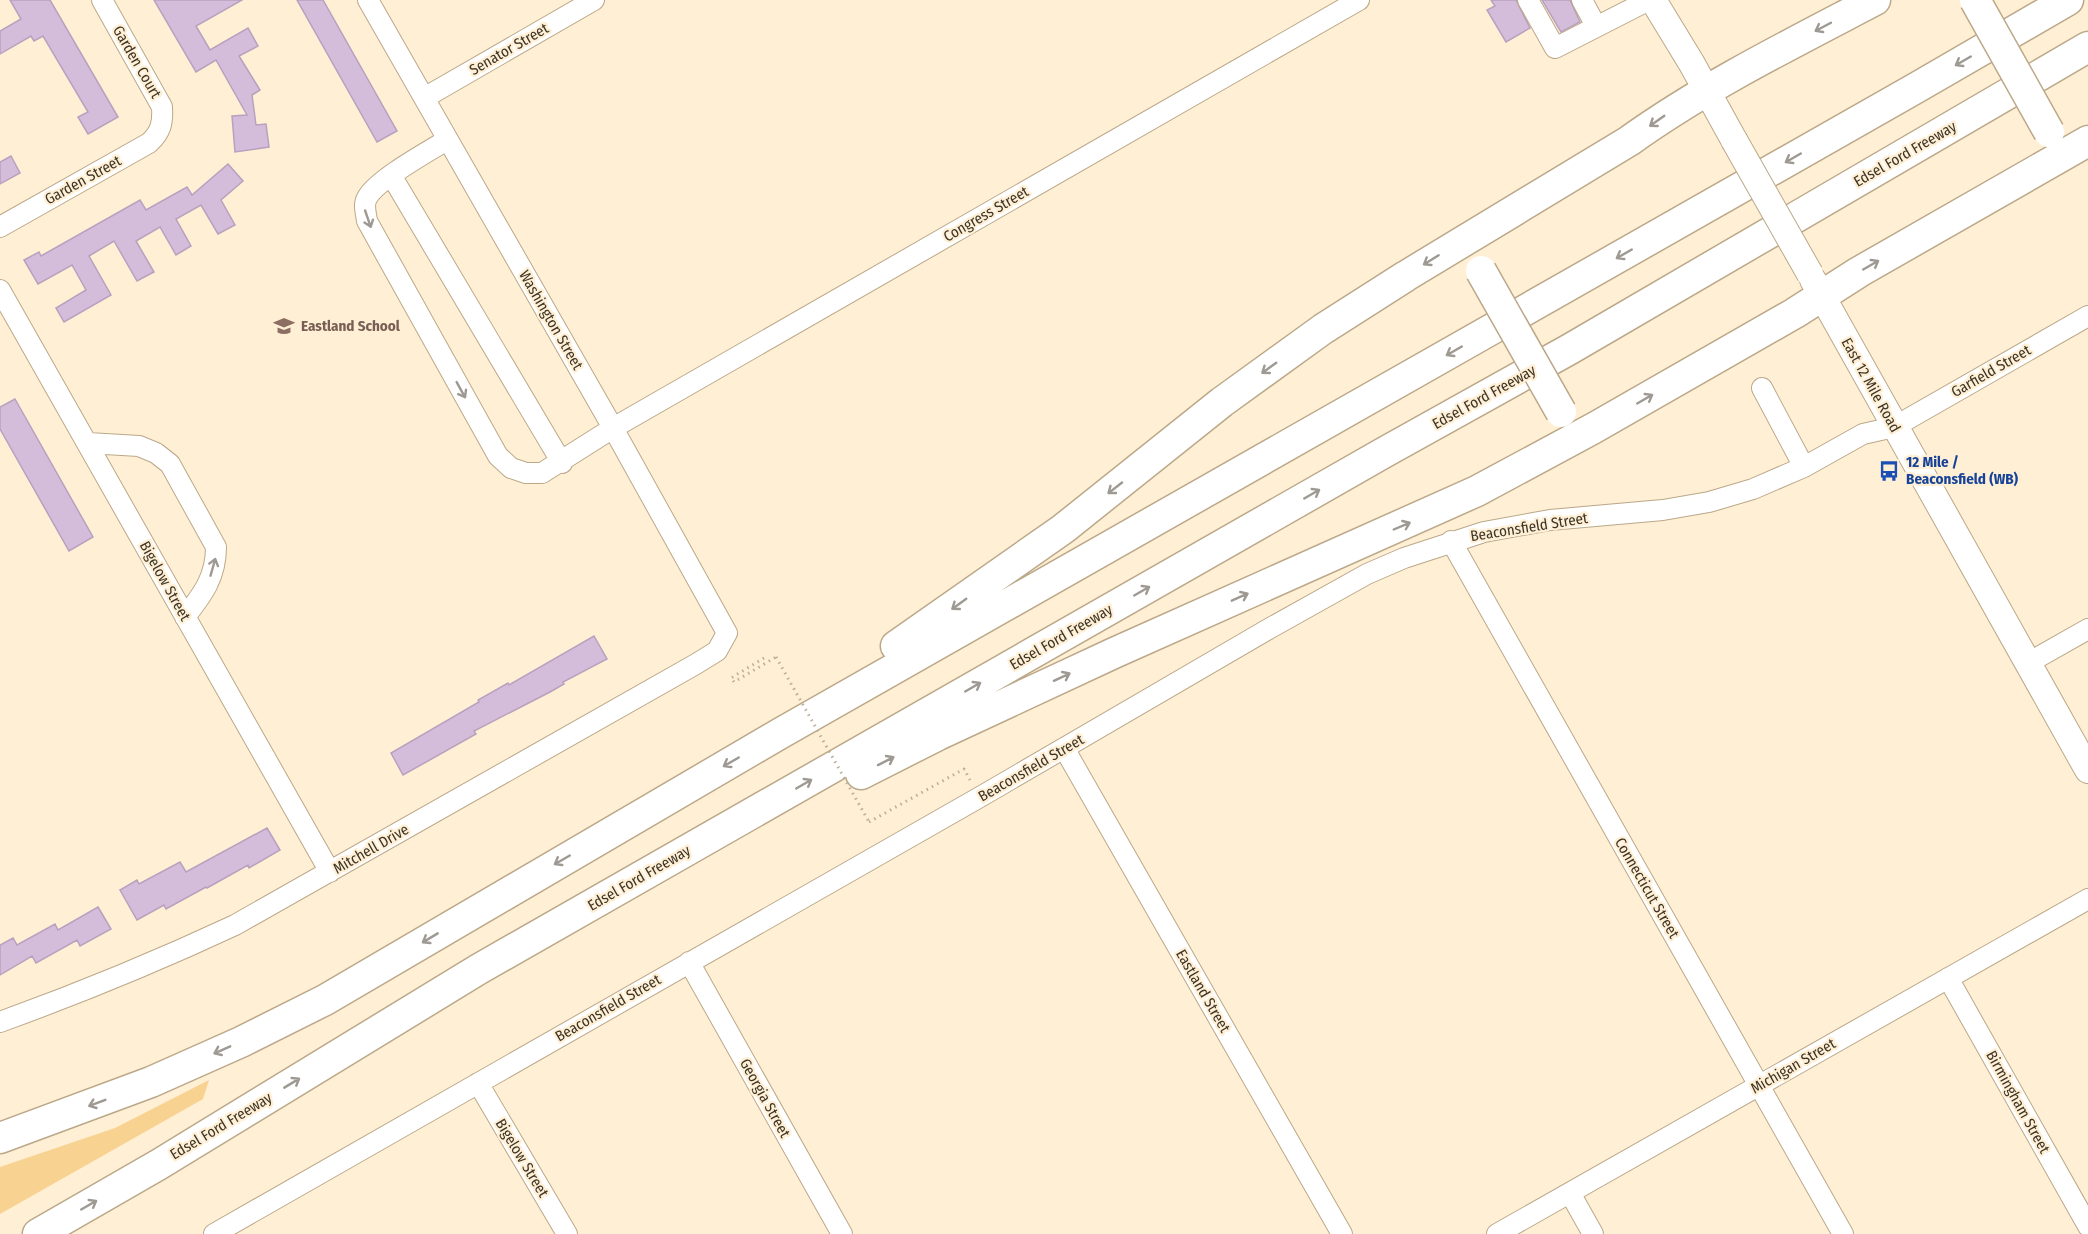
<svg xmlns="http://www.w3.org/2000/svg" width="2088" height="1234" font-family="'Fira Sans Condensed',sans-serif">
	<style>
		.green { fill: #f8d291 }
		.building { fill: #d4bddb; stroke: #b7a1be; stroke-width: 1.5 }
		.lines { fill: none; stroke-linecap: round; stroke-linejoin: round }
		.minor-casing { stroke: #bba889; stroke-width: 22 }
		.major-casing { stroke: #bba889; stroke-width: 28 }
		.highway-casing { stroke: #bba889; stroke-width: 33 }
		.path { stroke: #bcaf98; stroke-width: 3; stroke-dasharray: 1.5 4.5; stroke-linecap: butt }
		.minor { stroke: #fff; stroke-width: 20 }
		.major { stroke: #fff; stroke-width: 26 }
		.highway { stroke: #fff; stroke-width: 30 }
		.major-bridge-casing { stroke: #bba889; stroke-width: 28; stroke-linecap: butt }
		.highway-bridge-casing { stroke: #bba889; stroke-width: 33; stroke-linecap: butt }
		.path-bridge { stroke: #bcaf98; stroke-width: 3; stroke-dasharray: 1.5 4.5; stroke-linecap: butt }
		.major-bridge { stroke: #fff; stroke-width: 26 }
		.highway-bridge { stroke: #fff; stroke-width: 30 }
		.oneway { stroke: #9e9a93 }
		.labels { text-anchor: middle; dominant-baseline: central; stroke-width: 4.5; stroke-linejoin: round; paint-order: stroke }
		.street-label { font-size: 15px; fill: #3c3427; stroke: #ffefd4 }
		.education-label { font-size: 15px; font-weight: bold; fill: #785e54; stroke: #ffefd4; text-anchor: start }
		.transit-label { font-size: 15px; font-weight: bold; fill: #164399; stroke: #ffefd4; text-anchor: start }
	</style>
	<rect width="100%" height="100%" fill="#ffefd4"/>
	<path class="green" d="M 209,1080 L 203,1099 L 0,1214 L 0,1167 L 115,1128 Z"/>
	<path class="building" d="M 10,0 L 50,0 L 118,117 L 88,134 L 78,117 L 88,112 L 43,36 L 34,41 L 31,36 L 0,54 L 0,31 L 21,19 Z
		M 154,0 L 242,0 L 196,26 L 210,50 L 248,28 L 258,46 L 239,56 L 260,90 L 252,95 L 256,125 L 266,124 L 269,147 L 235,152 L 232,116 L 247,115 L 216,60 L 196,72 Z
		M 297,0 L 323,0 L 397,131 L 377,142 Z
		M 1491,0 L 1516,0 L 1530,28 L 1506,42 L 1487,10 L 1495,6 Z
		M 1542,0 L 1570,0 L 1580,22 L 1561,32 Z
		M 11,156 L 20,173 L 0,184 L 0,162 Z
		M 228,164 L 243,181 L 221,200 L 235,225 L 218,234 L 201,205 L 176,219 L 191,246 L 176,255 L 160,227 L 136,241 L 154,272 L 137,281 L 114,241 L 89,256 L 111,295 L 64,322 L 56,308 L 86,290 L 72,265 L 38,284 L 24,260 L 39,252 L 41,256 L 140,200 L 146,210 L 187,187 L 192,195 Z
		M 15,399 L 93,537 L 69,551 L 0,429 L 0,407 Z
		M 594,636 L 607,659 L 563,682 L 564,684 L 550,692 L 474,731 L 476,734 L 403,775 L 391,753 L 479,702 L 478,700 L 508,683 L 509,685 Z
		M 267,828 L 280,850 L 249,868 L 248,865 L 207,888 L 206,887 L 166,909 L 164,905 L 137,920 L 120,890 L 137,880 L 139,884 L 180,862 L 186,872 Z
		M 98,907 L 111,929 L 80,946 L 77,940 L 36,963 L 32,956 L 0,975 L 0,945 L 13,938 L 17,945 L 55,924 L 58,930 Z"/>
	<g class="lines">
		<g class="minor-casing">
			<path id="minor" d="M 1528,0 L 1555,48 L 1649,0
				M 1582,0 L 1596,26
				M 424,98 L 594,0
				M 447,140 C 429,151 376,180 367,198 C 363,205 366,213 367,221 L 498,456 L 511,468 L 526,473 L 542,473 L 613,428 L 1359,0
				M 391,175 L 562,463
				M 0,227 L 149,143 C 161,132 163,123 162,107 L 102,0
				M 0,290 L 330,872
				M 1762,388 L 1804,467
				M 88,443 L 139,446 L 156,453 L 170,464 L 216,547 C 216,577 203,594 185,617
				M 1451,541 L 1843,1234
				M 2028,663 L 2088,629
				M 1064,748 L 1342,1234
				M 689,962 L 842,1234
				M 1948,978 L 2088,1226
				M 0,1022 C 80,993 158,961 235,925 L 696,664 L 717,651 L 727,633 L 613,428 L 368,0
				M 478,1083 L 567,1234
				M 1570,1193 L 1593,1234
				M 214,1234 L 980,797 L 1272,627 L 1367,574 L 1404,558 L 1484,532 L 1550,520 L 1663,510 L 1709,502 L 1753,489 L 1804,467 L 1863,434 L 1894,427 L 2088,316
				M 1497,1234 L 2088,899"/>
		</g>
		<g class="major-casing">
			<path id="major" d="M 1653,0 L 1692,64 L 1734,140
				M 1813,280 L 2088,770"/>
		</g>
		<g class="highway-casing">
			<path id="highway" d="M 896,646 L 1063,529 L 1222,402 L 1323,329 L 1406,276 L 1629,141 C 1706,86 1791,44 1875,0
				M 861,774 L 938,735 L 1114,653 L 1477,491 L 1594,428 L 1795,313 L 1859,272 L 2088,141
				M 0,1138 L 151,1082 L 241,1042 L 325,1000 L 781,733 L 1916,88 L 2068,0
				M 38,1234 L 158,1165 L 479,969 L 1385,452 L 1570,349 L 2088,47"/>
		</g>
		<path class="path" d="M 764,658 L 731,678 L 734,682 L 776,657
			M 869,822 L 964,769 L 970,780"/>
		<use href="#minor" class="minor"/>
		<use href="#major" class="major"/>
		<use href="#highway" class="highway"/>
		<g class="major-bridge-casing">
			<path id="major-bridge" d="M 1734,140 L 1810,274"/>
		</g>
		<g class="highway-bridge-casing">
			<path id="highway-bridge" d="M 1975,0 L 2049,132
				M 1481,271 L 1561,412"/>
		</g>
		<path class="path-bridge" d="M 776,657 L 869,822"/>
		<use href="#major-bridge" class="major-bridge"/>
		<use href="#highway-bridge" class="highway-bridge"/>
	</g>
	<defs><path id="oneway-shaft" d="M-6 0H5M1.5-3L5.5 0L1.5 3" fill="none" stroke-width="1.6" stroke-linecap="round" stroke-linejoin="round" transform="scale(1.5)"/></defs>
	<g class="oneway">
		<use href="#oneway-shaft" transform="translate(1823 27) rotate(152)"/>
		<use href="#oneway-shaft" transform="translate(1963 61) rotate(150)"/>
		<use href="#oneway-shaft" transform="translate(1657 121) rotate(145)"/>
		<use href="#oneway-shaft" transform="translate(1793 158) rotate(150)"/>
		<use href="#oneway-shaft" transform="translate(368 219) rotate(71)"/>
		<use href="#oneway-shaft" transform="translate(1624 254) rotate(150)"/>
		<use href="#oneway-shaft" transform="translate(1431 260) rotate(148)"/>
		<use href="#oneway-shaft" transform="translate(1871 265) rotate(-30)"/>
		<use href="#oneway-shaft" transform="translate(1454 351) rotate(150)"/>
		<use href="#oneway-shaft" transform="translate(1269 368) rotate(144)"/>
		<use href="#oneway-shaft" transform="translate(461 390) rotate(61)"/>
		<use href="#oneway-shaft" transform="translate(1645 399) rotate(-30)"/>
		<use href="#oneway-shaft" transform="translate(1115 488) rotate(142)"/>
		<use href="#oneway-shaft" transform="translate(1312 494) rotate(-30)"/>
		<use href="#oneway-shaft" transform="translate(1402 526) rotate(-23)"/>
		<use href="#oneway-shaft" transform="translate(213 567) rotate(-74)"/>
		<use href="#oneway-shaft" transform="translate(1142 591) rotate(-30)"/>
		<use href="#oneway-shaft" transform="translate(1240 597) rotate(-24)"/>
		<use href="#oneway-shaft" transform="translate(959 604) rotate(144)"/>
		<use href="#oneway-shaft" transform="translate(1062 677) rotate(-25)"/>
		<use href="#oneway-shaft" transform="translate(973 687) rotate(-30)"/>
		<use href="#oneway-shaft" transform="translate(886 761) rotate(-27)"/>
		<use href="#oneway-shaft" transform="translate(731 762) rotate(150)"/>
		<use href="#oneway-shaft" transform="translate(804 784) rotate(-30)"/>
		<use href="#oneway-shaft" transform="translate(562 860) rotate(150)"/>
		<use href="#oneway-shaft" transform="translate(430 938) rotate(149)"/>
		<use href="#oneway-shaft" transform="translate(222 1050) rotate(156)"/>
		<use href="#oneway-shaft" transform="translate(292 1083) rotate(-31)"/>
		<use href="#oneway-shaft" transform="translate(97 1103) rotate(159)"/>
		<use href="#oneway-shaft" transform="translate(89 1205) rotate(-30)"/>
	</g>
	<defs>
		<g id="school-bare" transform="scale(1.62)"><path d="M0-5L7-2L0 1L-7-2ZM-4 1L0 2.5L4 1V4Q0 6-4 4Z" fill="#8d6e63" stroke="#ffefd4" stroke-width="2.5" paint-order="stroke"/></g>
		<g id="bus-bare" transform="scale(1.62)"><path d="M-5-6H5V4H4V6H2V4H-2V6H-4V4H-5ZM-3.5-4V0h7V-4ZM-3.5 1.2v1.5H-2V1.2ZM2 1.2v1.5H3.5V1.2Z" fill="#1a4fb4" stroke="#ffefd4" stroke-width="2.5" paint-order="stroke"/></g>
	</defs>
	<g fill-rule="evenodd">
		<use href="#school-bare" x="284" y="326"/>
		<use href="#bus-bare" x="1889" y="471"/>
	</g>
	<g class="labels">
		<g class="street-label">
			<text transform="translate(509 49) rotate(-30)">Senator Street</text>
			<text transform="translate(137 62) rotate(60)">Garden Court</text>
			<text transform="translate(1905 154) rotate(-30)">Edsel Ford Freeway</text>
			<text transform="translate(83 180) rotate(-29)">Garden Street</text>
			<text transform="translate(986 214) rotate(-30)">Congress Street</text>
			<text transform="translate(551 320) rotate(60)">Washington Street</text>
			<text transform="translate(1991 371) rotate(-30)">Garfield Street</text>
			<text transform="translate(1871 385) rotate(61)">East 12 Mile Road</text>
			<text transform="translate(1484 397) rotate(-29)">Edsel Ford Freeway</text>
			<text transform="translate(1529 527) rotate(-9)">Beaconsfield Street</text>
			<text transform="translate(165 581) rotate(61)">Bigelow Street</text>
			<text transform="translate(1061 637) rotate(-30)">Edsel Ford Freeway</text>
			<text transform="translate(1031 768) rotate(-30)">Beaconsfield Street</text>
			<text transform="translate(371 849) rotate(-30)">Mitchell Drive</text>
			<text transform="translate(639 878) rotate(-30)">Edsel Ford Freeway</text>
			<text transform="translate(1647 888) rotate(60)">Connecticut Street</text>
			<text transform="translate(1203 991) rotate(60)">Eastland Street</text>
			<text transform="translate(608 1008) rotate(-30)">Beaconsfield Street</text>
			<text transform="translate(1793 1066) rotate(-30)">Michigan Street</text>
			<text transform="translate(765 1098) rotate(61)">Georgia Street</text>
			<text transform="translate(2018 1102) rotate(61)">Birmingham Street</text>
			<text transform="translate(221 1126) rotate(-31)">Edsel Ford Freeway</text>
			<text transform="translate(522 1158) rotate(59)">Bigelow Street</text>
		</g>
		<g class="education-label">
			<text x="301" y="326">Eastland School</text>
		</g>
		<g class="transit-label">
			<text x="1906" y="462">12 Mile /<tspan x="1906" dy="17">Beaconsfield (WB)</tspan></text>
		</g>
	</g>
</svg>
